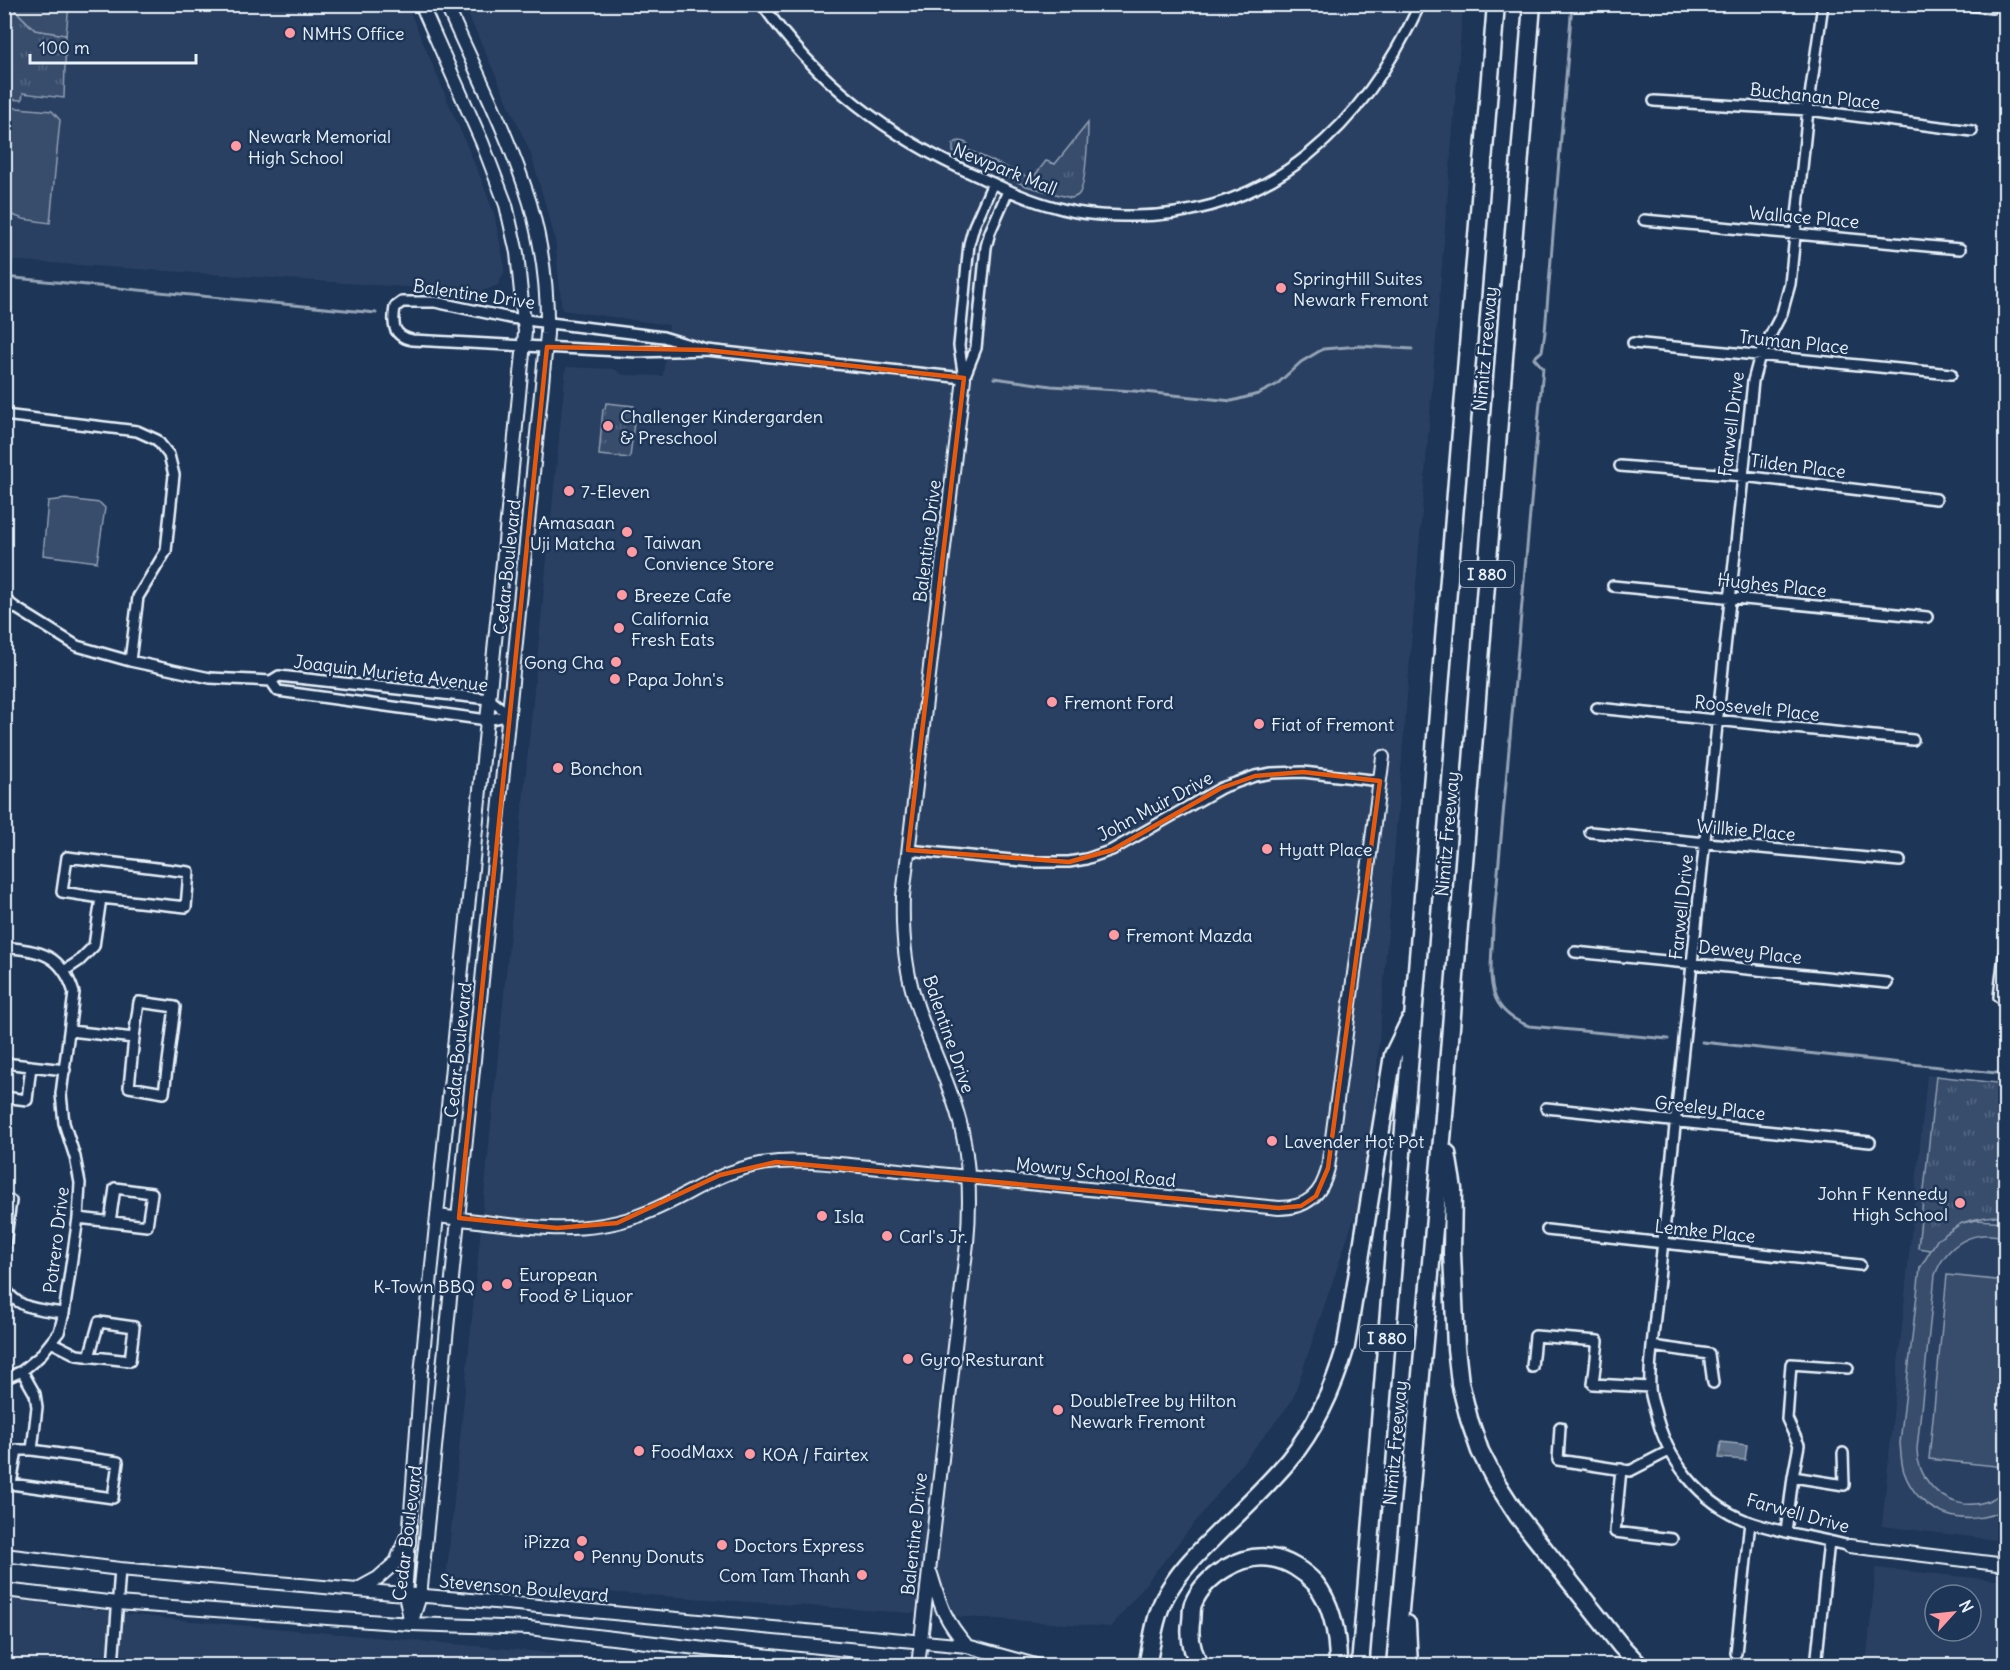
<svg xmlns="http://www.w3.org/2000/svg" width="2010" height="1670" font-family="Delius,sans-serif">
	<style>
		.built { fill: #2a4162; fill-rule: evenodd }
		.grass { fill: url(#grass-tufts); stroke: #909fb2; stroke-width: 1.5 }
		.pitch { fill: #374d6c; stroke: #909fb2; stroke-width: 1.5 }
		.water { fill: url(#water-ripples); stroke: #95a4b5; stroke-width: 1.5 }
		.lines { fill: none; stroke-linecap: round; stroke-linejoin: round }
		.stream { stroke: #95a4b5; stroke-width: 3 }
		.street-casing { stroke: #e8f1f8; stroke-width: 14 }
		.secondary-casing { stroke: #e8f1f8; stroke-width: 16 }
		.highway-casing { stroke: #e8f1f8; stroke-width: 21 }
		.street { stroke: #1d3557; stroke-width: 9 }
		.secondary { stroke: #1d3557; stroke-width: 12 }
		.highway { stroke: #1d3557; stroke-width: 16 }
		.marked { fill: none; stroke: #e8590c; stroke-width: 4.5; stroke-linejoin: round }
		.poi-dot { fill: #ff9aa2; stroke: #1d3557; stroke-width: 2 }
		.labels { text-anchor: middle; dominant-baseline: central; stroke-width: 5; stroke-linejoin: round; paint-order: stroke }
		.shield { fill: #1d3557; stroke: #abb9c8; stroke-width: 1.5 }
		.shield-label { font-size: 16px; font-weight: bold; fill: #e8f1f8 }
		.poi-label { font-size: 18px; fill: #e8f1f8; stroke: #1d3557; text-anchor: start }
		.street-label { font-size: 18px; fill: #e8f1f8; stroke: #1d3557 }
	</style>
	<defs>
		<pattern id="grass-tufts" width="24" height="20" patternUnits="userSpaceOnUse" patternTransform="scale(1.5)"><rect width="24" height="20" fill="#374d6c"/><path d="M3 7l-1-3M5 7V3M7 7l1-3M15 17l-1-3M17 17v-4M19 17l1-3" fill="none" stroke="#546782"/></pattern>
		<pattern id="water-ripples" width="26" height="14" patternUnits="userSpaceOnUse" patternTransform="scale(1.5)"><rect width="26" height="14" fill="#5d7089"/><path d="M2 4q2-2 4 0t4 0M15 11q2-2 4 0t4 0" fill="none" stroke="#505a66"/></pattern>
	</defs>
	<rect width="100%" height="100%" fill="#1d3557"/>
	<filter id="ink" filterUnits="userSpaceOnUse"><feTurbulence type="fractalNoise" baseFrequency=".0167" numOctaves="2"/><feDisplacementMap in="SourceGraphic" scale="12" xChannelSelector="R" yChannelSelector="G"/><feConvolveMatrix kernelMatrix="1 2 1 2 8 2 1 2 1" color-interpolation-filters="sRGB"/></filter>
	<g filter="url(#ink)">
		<path class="built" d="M 4,5 L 407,5 L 481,179 L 494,214 L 504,263 L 504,273 L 498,285 L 479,292 L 5,260 Z
			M 464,5 L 1463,5 L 1368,1177 L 1292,1401 L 1111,1627 L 446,1581 L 566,367 L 614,369 L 623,375 L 663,376 L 669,325 L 562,310 L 555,238 L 531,154 Z
			M 1927,1075 L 2005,1084 L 2005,1541 L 1882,1526 Z
			M 1876,1568 L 2005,1581 L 2005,1665 L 1866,1665 ZM 1935,1595 L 1971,1595 L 1971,1631 L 1935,1631 Z
			M 5,1599 L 170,1619 L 688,1665 L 5,1666 Z"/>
		<path class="grass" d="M 4,5 L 13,5 L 13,8 L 35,30 L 66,35 L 64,98 L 23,93 L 22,100 L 5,99 Z
			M 1088,123 C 1088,136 1086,185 1079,194 C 1077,197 1074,197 1071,198 L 1026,186 L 953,152 L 953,144 C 959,139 962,141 968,144 L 966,149 L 1032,179 L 1046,161 L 1055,164 Z
			M 606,403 L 634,406 L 635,412 L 630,458 L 599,455 L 603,409 L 605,409 Z
			M 1936,1076 L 2005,1084 L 2005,1215 C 1969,1218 1955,1221 1930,1250 L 1918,1248 Z"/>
		<path class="pitch" d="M 13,5 L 69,5 L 66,35 L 35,30 L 13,8 Z
			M 5,107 L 52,111 L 60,120 L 50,223 L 23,219 L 5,212 Z
			M 66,499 L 100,503 L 105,508 L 97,562 L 43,555 L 48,501 Z
			M 1977,1220 L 2005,1222 L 2005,1238 C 1974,1227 1946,1245 1935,1275 L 1917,1449 C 1917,1483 1950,1513 1985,1502 C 1993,1500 1999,1495 2005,1490 L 2005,1509 C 1967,1530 1919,1515 1904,1472 C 1901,1463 1901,1453 1900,1443 L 1920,1268 L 1937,1240 L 1962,1223 Z
			M 1947,1275 L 2005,1281 L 2005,1467 L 1929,1459 Z"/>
		<path class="water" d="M 1721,1442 L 1747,1445 L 1745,1460 L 1719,1458 Z"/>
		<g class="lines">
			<path class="stream" d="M 1572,4 L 1545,332 L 1542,351 L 1534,358 L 1543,368 L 1493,928 C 1492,971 1480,1008 1529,1026 L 1668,1039
				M 4,277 L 376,313
				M 994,378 L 1051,386 L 1134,391 L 1232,401 L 1258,394 L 1276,385 L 1301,362 L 1323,349 L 1360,346 L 1412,349
				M 1702,1042 L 2006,1074"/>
			<g class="street-casing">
				<path id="street" d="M 762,4 C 815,81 890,138 975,175 C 1001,187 1027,200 1055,207 C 1081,215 1108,216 1135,216 C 1274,215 1365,123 1420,4
					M 1823,4 L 1808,110 L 1790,284 L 1782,313 L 1760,355 L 1753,381 L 1652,1346 C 1651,1360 1649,1374 1650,1387 C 1650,1395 1653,1403 1655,1410 C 1666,1459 1699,1502 1747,1521 C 1780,1533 1816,1537 1849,1546
					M 1961,4 L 1992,8
					M 1654,101 L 1808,110 L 1972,131
					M 1644,220 L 1960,249
					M 1633,343 L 1951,374
					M 706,350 L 663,337 L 510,318 L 435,302 L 402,302 L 395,307 C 392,325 393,336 412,340 L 637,352 L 706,350 L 964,378
					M 964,378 L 959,346 L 969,244 L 974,226 L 993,183
					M 964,378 L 976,348 L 986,247 L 990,232 L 1008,191
					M 4,415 L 137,431 L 157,440 L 169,455 L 174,475 L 166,551 L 138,597 L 130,661
					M 1620,466 L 1743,476 L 1936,499
					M 1613,586 L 1927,617
					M 4,599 L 16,608 L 77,646 L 130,661 L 210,678 L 271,681 L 279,676 L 489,699 L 510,715
					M 271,681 L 278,691 L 487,720 L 510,715
					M 1597,708 L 1913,740
					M 1590,832 L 1900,861
					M 908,850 L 1033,862 L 1069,862 L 1086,859 L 1112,850 L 1221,788 L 1255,776 L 1272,773 L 1303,772 L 1380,781
					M 2006,938 L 1999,997 L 2006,998
					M 4,947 C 41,951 62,954 74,993 L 61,1094 L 64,1123 L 75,1157 L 80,1183 L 78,1218 L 64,1313 L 59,1332 L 39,1357 L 22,1371 L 4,1379
					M 1575,952 L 1887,983
					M 64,971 L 79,961 L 94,946 L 101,898 L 186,907 L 189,872 L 67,857 L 62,892 L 101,898
					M 70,1031 L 134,1038 L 129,1087 L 164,1093 L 175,1007 L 139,1002 L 134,1038
					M 4,1063 L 65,1070
					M 4,1097 L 27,1100 L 31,1066
					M 1546,1108 L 1870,1142
					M 4,1200 L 11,1201 L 4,1251
					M 78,1218 L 147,1226 L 152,1193 L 115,1188 L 110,1222
					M 1547,1230 L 1860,1265
					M 4,1285 C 15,1310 40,1309 64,1313
					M 51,1342 L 77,1355 L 130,1361 L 134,1327 L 99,1322 L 89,1357
					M 1652,1346 L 1709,1354 L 1713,1383
					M 1532,1367 L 1535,1336 L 1598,1341 L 1593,1384 L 1650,1387
					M 22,1371 L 35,1394 L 37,1407 L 32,1450 L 118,1462 L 113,1498 L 11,1484 L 17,1450 L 32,1450
					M 1560,1427 L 1558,1460 L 1630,1471 L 1669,1451
					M 1621,1469 L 1615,1532 L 1672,1539
					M 1793,1477 L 1844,1485 L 1843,1453
					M 1786,1532 L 1793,1477 L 1799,1445 L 1787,1419 L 1791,1364 L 1848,1368
					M 1736,1653 L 1750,1522
					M 113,1666 L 120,1569
					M 1816,1666 L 1829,1541"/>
			</g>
			<g class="secondary-casing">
				<path id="secondary" d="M 437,1216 C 501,1223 572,1239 635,1217 C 687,1200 718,1166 778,1162 C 802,1160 826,1163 850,1165 C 889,1169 928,1173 968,1177 C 1071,1188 1175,1197 1279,1208 C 1307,1208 1322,1195 1328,1168 L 1383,757
					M 1849,1546 L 2006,1565
					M 4,1555 L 120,1569 L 517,1604 L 967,1646 L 1039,1666
					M 931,1574 C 941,1607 944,1619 967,1646
					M 4,1590 L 117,1603 L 411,1624 L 529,1628 L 705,1649 L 866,1666
					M 356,1590 L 378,1578 L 396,1562 L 406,1538
					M 411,1623 L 405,1595 L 421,1374 L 504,552 L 525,332 L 517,253 L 506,205 L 482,142 L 421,4
					M 411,1624 L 420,1596 L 422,1577 L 547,334 C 548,291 542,245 530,203 C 509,135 475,70 446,4
					M 918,1666 L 967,1243 C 971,1199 970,1155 957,1112 C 945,1072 925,1035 914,996 C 904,963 902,930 903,896 L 964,378"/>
			</g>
			<g class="highway-casing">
				<path id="highway" d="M 1447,1153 L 1453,1189 L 1452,1253 L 1456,1348 L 1460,1383 L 1469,1419 L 1480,1451 L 1496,1482 L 1518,1516 L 1621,1646 L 1640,1666
					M 1407,1624 L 1409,1666
					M 1147,1666 C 1152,1643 1154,1620 1164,1599 C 1178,1571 1201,1550 1222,1529 C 1245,1507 1269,1484 1289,1460 C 1317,1426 1334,1387 1346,1346 L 1393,1055 L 1409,1022
					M 1201,1666 C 1192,1653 1189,1637 1191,1622 C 1192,1616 1191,1609 1193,1604 C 1204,1576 1242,1553 1271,1558 C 1287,1560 1304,1571 1315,1583 C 1333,1605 1338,1638 1338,1666
					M 1360,1666 L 1496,4
					M 1395,1666 L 1443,1128 L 1532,4"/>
			</g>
			<use href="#street" class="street"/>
			<use href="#secondary" class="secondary"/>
			<use href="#highway" class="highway"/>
		</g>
	</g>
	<path class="marked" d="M 547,347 L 706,350 L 964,378 L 908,850 L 1069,862 L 1112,850 L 1221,788 L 1255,776 L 1303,772 L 1380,781 L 1328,1168 L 1316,1196 L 1301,1206 L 1279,1208 L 776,1162 L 720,1175 L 617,1223 L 557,1228 L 459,1218 Z"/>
	<g class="poi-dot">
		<circle cx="290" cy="33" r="6"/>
		<circle cx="236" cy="146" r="6"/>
		<circle cx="1281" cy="288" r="6"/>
		<circle cx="608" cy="426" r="6"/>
		<circle cx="569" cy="491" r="6"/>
		<circle cx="627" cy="532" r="6"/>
		<circle cx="632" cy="552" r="6"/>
		<circle cx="622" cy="595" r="6"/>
		<circle cx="619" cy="628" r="6"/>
		<circle cx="616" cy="662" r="6"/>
		<circle cx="615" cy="679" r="6"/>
		<circle cx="1052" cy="702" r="6"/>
		<circle cx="1259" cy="724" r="6"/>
		<circle cx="558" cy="768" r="6"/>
		<circle cx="1267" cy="849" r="6"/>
		<circle cx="1114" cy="935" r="6"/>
		<circle cx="1272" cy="1141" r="6"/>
		<circle cx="1960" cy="1203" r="6"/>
		<circle cx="822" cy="1216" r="6"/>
		<circle cx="887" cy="1236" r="6"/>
		<circle cx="507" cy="1284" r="6"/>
		<circle cx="487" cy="1286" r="6"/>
		<circle cx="908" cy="1359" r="6"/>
		<circle cx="1058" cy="1410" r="6"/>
		<circle cx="639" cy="1451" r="6"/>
		<circle cx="750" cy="1454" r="6"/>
		<circle cx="582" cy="1541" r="6"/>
		<circle cx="722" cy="1545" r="6"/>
		<circle cx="579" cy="1556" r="6"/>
		<circle cx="862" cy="1575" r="6"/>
	</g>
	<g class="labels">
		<g class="shield">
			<rect x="1460" y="561" width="54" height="26" rx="4.5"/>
			<rect x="1360" y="1325" width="54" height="26" rx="4.5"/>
		</g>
		<g class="shield-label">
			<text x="1487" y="574">I 880</text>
			<text x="1387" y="1338">I 880</text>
		</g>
		<g class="poi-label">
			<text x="302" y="33">NMHS Office</text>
			<text x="248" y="136">Newark Memorial<tspan x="248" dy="21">High School</tspan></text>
			<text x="1293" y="278">SpringHill Suites<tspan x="1293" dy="21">Newark Fremont</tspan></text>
			<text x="620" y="416">Challenger Kindergarden<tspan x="620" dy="21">&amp; Preschool</tspan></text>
			<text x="581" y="491">7-Eleven</text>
			<text x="615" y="522" text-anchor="end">Amasaan<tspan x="615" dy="21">Uji Matcha</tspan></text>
			<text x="644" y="542">Taiwan<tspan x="644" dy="21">Convience Store</tspan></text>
			<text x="634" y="595">Breeze Cafe</text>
			<text x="631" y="618">California<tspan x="631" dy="21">Fresh Eats</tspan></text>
			<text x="604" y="662" text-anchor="end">Gong Cha</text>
			<text x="627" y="679">Papa John's</text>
			<text x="1064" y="702">Fremont Ford</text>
			<text x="1271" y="724">Fiat of Fremont</text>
			<text x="570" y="768">Bonchon</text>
			<text x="1279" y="849">Hyatt Place</text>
			<text x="1126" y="935">Fremont Mazda</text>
			<text x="1284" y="1141">Lavender Hot Pot</text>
			<text x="1948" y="1193" text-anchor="end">John F Kennedy<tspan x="1948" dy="21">High School</tspan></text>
			<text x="834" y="1216">Isla</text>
			<text x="899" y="1236">Carl's Jr.</text>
			<text x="519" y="1274">European<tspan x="519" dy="21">Food &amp; Liquor</tspan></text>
			<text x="475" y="1286" text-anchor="end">K-Town BBQ</text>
			<text x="920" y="1359">Gyro Resturant</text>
			<text x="1070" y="1400">DoubleTree by Hilton<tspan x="1070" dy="21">Newark Fremont</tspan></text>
			<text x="651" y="1451">FoodMaxx</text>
			<text x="762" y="1454">KOA / Fairtex</text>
			<text x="570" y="1541" text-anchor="end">iPizza</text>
			<text x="734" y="1545">Doctors Express</text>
			<text x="591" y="1556">Penny Donuts</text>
			<text x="850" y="1575" text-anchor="end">Com Tam Thanh</text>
		</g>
		<g class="street-label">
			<text transform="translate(1815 96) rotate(6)">Buchanan Place</text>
			<text transform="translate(1005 169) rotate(22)">Newpark Mall</text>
			<text transform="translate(1804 217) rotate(5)">Wallace Place</text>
			<text transform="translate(474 294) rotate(8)">Balentine Drive</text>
			<text transform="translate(1794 342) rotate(6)">Truman Place</text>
			<text transform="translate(1485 349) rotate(-85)">Nimitz Freeway</text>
			<text transform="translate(1731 424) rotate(-83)">Farwell Drive</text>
			<text transform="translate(1798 466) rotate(7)">Tilden Place</text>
			<text transform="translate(927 541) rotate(-83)">Balentine Drive</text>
			<text transform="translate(507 567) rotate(-84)">Cedar Boulevard</text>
			<text transform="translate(1772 585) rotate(6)">Hughes Place</text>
			<text transform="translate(391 673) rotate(7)">Joaquin Murieta Avenue</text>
			<text transform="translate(1757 708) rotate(6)">Roosevelt Place</text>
			<text transform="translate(1155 806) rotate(-28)">John Muir Drive</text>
			<text transform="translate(1746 830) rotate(5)">Willkie Place</text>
			<text transform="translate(1447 834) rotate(-85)">Nimitz Freeway</text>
			<text transform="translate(1681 907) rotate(-84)">Farwell Drive</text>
			<text transform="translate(1750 952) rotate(6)">Dewey Place</text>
			<text transform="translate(949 1034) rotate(71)">Balentine Drive</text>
			<text transform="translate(458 1050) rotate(-84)">Cedar Boulevard</text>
			<text transform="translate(1710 1108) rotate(6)">Greeley Place</text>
			<text transform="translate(1096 1172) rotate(6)">Mowry School Road</text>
			<text transform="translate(1705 1231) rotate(6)">Lemke Place</text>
			<text transform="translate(56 1240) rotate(-83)">Potrero Drive</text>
			<text transform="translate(1395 1443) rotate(-85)">Nimitz Freeway</text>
			<text transform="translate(1798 1513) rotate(15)">Farwell Drive</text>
			<text transform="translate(407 1533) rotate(-83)">Cedar Boulevard</text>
			<text transform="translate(914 1534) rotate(-84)">Balentine Drive</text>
			<text transform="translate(524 1588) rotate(5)">Stevenson Boulevard</text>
		</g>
	</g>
	<rect width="2010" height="1670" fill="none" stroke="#1d3557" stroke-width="24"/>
	<rect x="12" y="12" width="1986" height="1646" fill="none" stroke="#e8f1f8" stroke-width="2" filter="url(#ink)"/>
	<g transform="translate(1953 1613) rotate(63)"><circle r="28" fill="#1d3557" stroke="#6e8097" stroke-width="1.5"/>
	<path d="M0-4.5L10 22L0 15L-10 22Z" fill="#ff9aa2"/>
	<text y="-9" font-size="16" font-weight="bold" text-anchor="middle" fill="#e8f1f8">N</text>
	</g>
	<path d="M30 54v9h166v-9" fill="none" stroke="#e8f1f8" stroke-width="3"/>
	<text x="39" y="54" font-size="18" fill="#e8f1f8" stroke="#1d3557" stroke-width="4.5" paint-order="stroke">100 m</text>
</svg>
